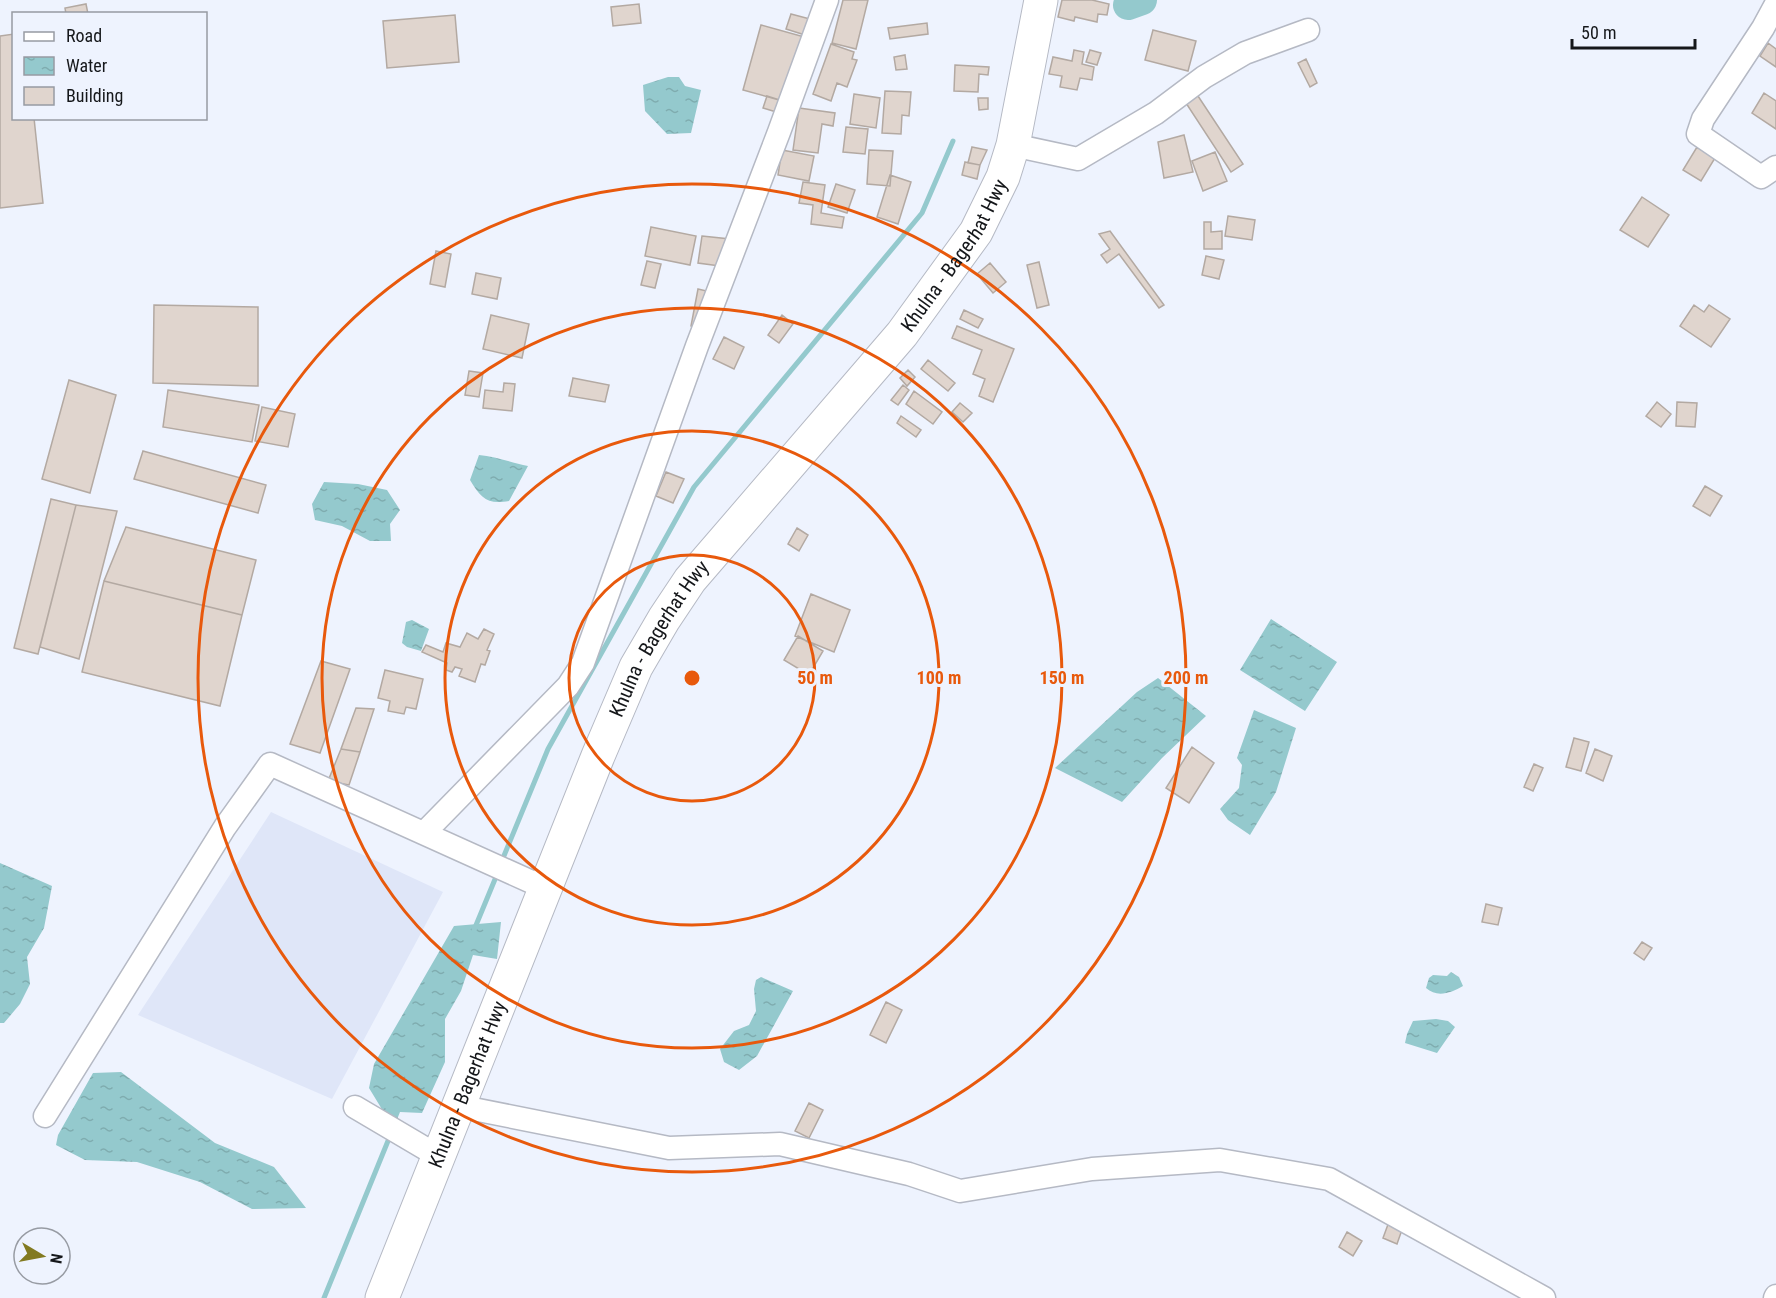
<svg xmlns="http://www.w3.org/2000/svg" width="1776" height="1298" font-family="'Roboto Condensed',sans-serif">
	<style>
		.built { fill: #dfe6f8 }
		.water { fill: url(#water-ripples) }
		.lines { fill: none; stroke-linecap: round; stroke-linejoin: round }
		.stream { stroke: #94c9cd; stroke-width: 5 }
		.river { stroke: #94c9cd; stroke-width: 30 }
		.building { fill: #e0d5ce; stroke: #b3a9a2; stroke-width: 1.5 }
		.minor-casing { stroke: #b5b9c4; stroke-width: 25 }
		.highway-casing { stroke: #b5b9c4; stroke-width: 35 }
		.minor { stroke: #fff; stroke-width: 22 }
		.highway { stroke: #fff; stroke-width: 33 }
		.ring { fill: none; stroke: #e8590c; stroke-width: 3 }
		.labels { text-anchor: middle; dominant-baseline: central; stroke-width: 6; stroke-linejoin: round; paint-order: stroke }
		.street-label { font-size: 20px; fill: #15171a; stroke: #eef3fe }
		.centre { fill: #e8590c; stroke: #eef3fe; stroke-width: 3 }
		.ring-label { font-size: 18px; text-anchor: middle; font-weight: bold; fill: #e8590c; stroke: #eef3fe; stroke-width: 6; stroke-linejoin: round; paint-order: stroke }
	</style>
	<defs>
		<pattern id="water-ripples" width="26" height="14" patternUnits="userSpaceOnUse" patternTransform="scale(1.5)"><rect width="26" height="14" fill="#94c9cd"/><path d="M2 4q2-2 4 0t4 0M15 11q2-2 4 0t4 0" fill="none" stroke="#7facaf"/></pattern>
	</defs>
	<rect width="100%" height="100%" fill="#eef3fe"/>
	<path class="built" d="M 271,812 L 443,892 L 332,1099 L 138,1015 Z"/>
	<path class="water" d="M 668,77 L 679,77 L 685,86 L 701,90 L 691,133 L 667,134 L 645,111 L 643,85 Z
		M 479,455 C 495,456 512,463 528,466 L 509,501 C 487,505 481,498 470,480 Z
		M 324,482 L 358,484 L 387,490 L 400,510 L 390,524 L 391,541 L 370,541 L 342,526 L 315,520 L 312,504 Z
		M 1271,619 L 1337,662 L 1305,711 L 1240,670 Z
		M 412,620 L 429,629 L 421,651 L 407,647 L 402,643 L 406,622 Z
		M 1158,678 L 1206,716 L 1162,758 L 1122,802 L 1055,768 L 1137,692 Z
		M 1254,710 L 1296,728 L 1276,792 L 1250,835 L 1228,820 L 1220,809 L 1239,788 L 1242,765 L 1237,758 Z
		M 0,863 L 52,886 L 44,928 L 27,957 L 30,984 L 20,1004 L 4,1023 L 0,1023 Z
		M 501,922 L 497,959 L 473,955 L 461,991 L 445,1019 L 445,1062 L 422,1113 L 400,1112 L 396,1122 L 383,1111 L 369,1088 L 374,1064 L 454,926 Z
		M 1451,972 L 1459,977 L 1463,986 C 1451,993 1437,998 1426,988 L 1429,978 L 1433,975 L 1447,976 Z
		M 761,977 L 793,991 L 757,1056 L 739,1070 L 724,1062 L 720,1049 L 734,1031 L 749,1025 L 756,1011 L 754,989 L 756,980 Z
		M 1436,1019 L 1448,1021 L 1455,1027 L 1437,1053 L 1405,1043 L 1407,1034 L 1413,1021 Z
		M 121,1072 L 215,1143 L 274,1167 L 306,1208 L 252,1209 L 200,1182 L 137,1162 L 85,1160 L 56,1145 L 58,1135 L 93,1073 Z"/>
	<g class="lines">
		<path class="stream" d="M 501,863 L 548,749 L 694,487 L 922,213 L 953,141
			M 474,930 L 498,872
			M 324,1298 L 390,1136"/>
		<path class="river" d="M 1128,5 L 1142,0"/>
	</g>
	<path class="building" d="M 843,0 L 868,0 L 856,49 L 832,43 Z
		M 1062,0 L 1092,0 L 1109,4 L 1107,15 L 1098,14 L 1097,22 L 1075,17 L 1074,21 L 1058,17 Z
		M 86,4 L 88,14 L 66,14 L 65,8 Z
		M 639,4 L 641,23 L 613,26 L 611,7 Z
		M 791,14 L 810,19 L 805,35 L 786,29 Z
		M 455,15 L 459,62 L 387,68 L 383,21 Z
		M 927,23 L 928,34 L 890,39 L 888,28 Z
		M 761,25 L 808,38 L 790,103 L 743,90 Z
		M 1153,30 L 1196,41 L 1188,71 L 1145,60 Z
		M 14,34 L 14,118 L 34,118 L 43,203 L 0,208 L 0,36 Z
		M 1768,43 L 1776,49 L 1776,67 L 1760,56 Z
		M 831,44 L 854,52 L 852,59 L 857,60 L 847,87 L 837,83 L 831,101 L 813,94 Z
		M 1074,50 L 1084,52 L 1082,64 L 1094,67 L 1092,80 L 1080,78 L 1077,90 L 1060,87 L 1062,76 L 1049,74 L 1053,57 L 1072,61 Z
		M 1090,50 L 1101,53 L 1097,65 L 1086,62 Z
		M 905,55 L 907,69 L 896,70 L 894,57 Z
		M 1306,59 L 1317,83 L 1310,87 L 1298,63 Z
		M 955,65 L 989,67 L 988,75 L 979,74 L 978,92 L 954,91 Z
		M 885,91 L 911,92 L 909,116 L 902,115 L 901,134 L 882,133 Z
		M 1196,93 L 1243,164 L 1231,172 L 1184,100 Z
		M 1764,93 L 1776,101 L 1776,129 L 1752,113 Z
		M 854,94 L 880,98 L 876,128 L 850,124 Z
		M 767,96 L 786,102 L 783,114 L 763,108 Z
		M 978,98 L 988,98 L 988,109 L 979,110 Z
		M 799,108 L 835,113 L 833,126 L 822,124 L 818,153 L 793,150 Z
		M 846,127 L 868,129 L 865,154 L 843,152 Z
		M 1184,135 L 1193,172 L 1164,178 L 1158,142 Z
		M 972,147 L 987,150 L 980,165 L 968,163 Z
		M 1697,147 L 1715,158 L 1701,181 L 1683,170 Z
		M 782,150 L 814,156 L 809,181 L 778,175 Z
		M 869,150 L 893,151 L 890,186 L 867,184 Z
		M 1215,152 L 1227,181 L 1203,191 L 1192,161 Z
		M 965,162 L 980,165 L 977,179 L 962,175 Z
		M 890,175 L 911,182 L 898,224 L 877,217 Z
		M 803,182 L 825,185 L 821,213 L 844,217 L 842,228 L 811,224 L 813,205 L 799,203 Z
		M 836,184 L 855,190 L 847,213 L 828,207 Z
		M 1642,197 L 1669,215 L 1648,247 L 1620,230 Z
		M 1228,216 L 1255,220 L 1252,240 L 1225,236 Z
		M 1204,222 L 1211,222 L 1211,232 L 1222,231 L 1222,249 L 1204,249 Z
		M 651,227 L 696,236 L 690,265 L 645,256 Z
		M 1110,231 L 1164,305 L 1159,308 L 1119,254 L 1107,263 L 1101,255 L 1110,249 L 1099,234 Z
		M 702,236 L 730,239 L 727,267 L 698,263 Z
		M 436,251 L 451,254 L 445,287 L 430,284 Z
		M 1206,256 L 1224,260 L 1219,279 L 1202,275 Z
		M 647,261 L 661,264 L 655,288 L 641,285 Z
		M 1039,262 L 1049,305 L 1037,308 L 1027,265 Z
		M 990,263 L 1006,282 L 993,293 L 977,274 Z
		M 476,273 L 501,278 L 497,299 L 472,294 Z
		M 698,289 L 711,292 L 704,329 L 691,326 Z
		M 154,305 L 258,307 L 258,386 L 153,383 Z
		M 1694,305 L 1704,312 L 1709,305 L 1730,319 L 1711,347 L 1680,326 Z
		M 964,310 L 983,319 L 978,328 L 960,319 Z
		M 491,315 L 529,324 L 522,358 L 483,349 Z
		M 782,315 L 793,324 L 779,343 L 768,335 Z
		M 957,326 L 1014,349 L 993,402 L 979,396 L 985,379 L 973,374 L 982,350 L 952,338 Z
		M 724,337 L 744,347 L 734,369 L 713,359 Z
		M 928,360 L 955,383 L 948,391 L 921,369 Z
		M 908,370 L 915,377 L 907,386 L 900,378 Z
		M 469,371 L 483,373 L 479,397 L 465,395 Z
		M 573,378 L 609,385 L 605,402 L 569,396 Z
		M 69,380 L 116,395 L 90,493 L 42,479 Z
		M 504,383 L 515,384 L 512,411 L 483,408 L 485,390 L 503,392 Z
		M 903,385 L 909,390 L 898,405 L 891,400 Z
		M 168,390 L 259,405 L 252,442 L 163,427 Z
		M 914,391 L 942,412 L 933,424 L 906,404 Z
		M 1657,402 L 1671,414 L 1661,427 L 1646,416 Z
		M 1677,402 L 1697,403 L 1695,427 L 1676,426 Z
		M 960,403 L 972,413 L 963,422 L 952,412 Z
		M 262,407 L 295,414 L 288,447 L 255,441 Z
		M 901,416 L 921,430 L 916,437 L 897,423 Z
		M 143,451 L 266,485 L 258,513 L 134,479 Z
		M 666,472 L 684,479 L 673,503 L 656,496 Z
		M 1705,486 L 1722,496 L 1710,516 L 1693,506 Z
		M 51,499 L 76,505 L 38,654 L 14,648 Z
		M 76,505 L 117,511 L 79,659 L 40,647 Z
		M 126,527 L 256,560 L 242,615 L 104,581 Z
		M 797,528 L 808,535 L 799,551 L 788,544 Z
		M 104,581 L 242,615 L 220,706 L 82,672 Z
		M 811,594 L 850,610 L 834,652 L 795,636 Z
		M 484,629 L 494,634 L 487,650 L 490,651 L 485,665 L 481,664 L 475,682 L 459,676 L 462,669 L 455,667 L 452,672 L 446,670 L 447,663 L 422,652 L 426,645 L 443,652 L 446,643 L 460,647 L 467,633 L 478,639 Z
		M 798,636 L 823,651 L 809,675 L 784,660 Z
		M 321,661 L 350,669 L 320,753 L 290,744 Z
		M 385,670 L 423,679 L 416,709 L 406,707 L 404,714 L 388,711 L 390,701 L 378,698 Z
		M 356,708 L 374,709 L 360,752 L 341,749 Z
		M 1574,738 L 1589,742 L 1581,771 L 1566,767 Z
		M 1192,747 L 1214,763 L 1189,803 L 1166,788 Z
		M 341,749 L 360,752 L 349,785 L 328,781 Z
		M 1595,749 L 1612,756 L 1603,781 L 1586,773 Z
		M 1534,764 L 1543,768 L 1533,791 L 1524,787 Z
		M 1486,904 L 1502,908 L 1498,925 L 1482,922 Z
		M 1642,942 L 1652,948 L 1644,960 L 1634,953 Z
		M 886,1002 L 902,1010 L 886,1043 L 870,1035 Z
		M 809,1103 L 823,1110 L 809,1138 L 795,1131 Z
		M 1390,1219 L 1404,1224 L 1397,1244 L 1383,1238 Z
		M 1347,1232 L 1362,1241 L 1353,1256 L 1339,1247 Z"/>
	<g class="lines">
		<g class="minor-casing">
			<path id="minor" d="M 1776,4 L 1763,28 L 1703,119 L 1698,134 L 1761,177 L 1776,167
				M 1013,145 L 1078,159 L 1156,113 L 1204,77 L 1245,53 L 1308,30
				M 424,833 L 568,686 L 583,663 L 697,346 L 779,132 L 827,0
				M 458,1106 L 669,1148 L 780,1144 L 909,1174 L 960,1191 L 1092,1169 L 1220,1160 L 1329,1179 L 1544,1298
				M 355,1107 L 438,1156
				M 45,1116 L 225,827 L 270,764 L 545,888
				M 1775,1298 L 1776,1296"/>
		</g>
		<g class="highway-casing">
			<g id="highway">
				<path id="s1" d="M 382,1298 L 598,756 L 636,667 L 664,619 L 690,580 L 902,334 L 976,232 L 1003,177 L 1013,145 L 1041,0"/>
			</g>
		</g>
		<use href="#minor" class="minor"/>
		<use href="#highway" class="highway"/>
	</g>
	<g class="ring">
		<circle cx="692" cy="678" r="123"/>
		<circle cx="692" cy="678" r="247"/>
		<circle cx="692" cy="678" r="370"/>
		<circle cx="692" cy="678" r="494"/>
	</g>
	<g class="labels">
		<g class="street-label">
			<text stroke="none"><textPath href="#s1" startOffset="1202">Khulna - Bagerhat Hwy</textPath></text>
			<text stroke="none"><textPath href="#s1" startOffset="716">Khulna - Bagerhat Hwy</textPath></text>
			<text stroke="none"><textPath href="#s1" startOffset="230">Khulna - Bagerhat Hwy</textPath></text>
		</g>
	</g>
	<circle cx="692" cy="678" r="9" class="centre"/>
	<g class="ring-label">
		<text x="815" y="684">50 m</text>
		<text x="939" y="684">100 m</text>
		<text x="1062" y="684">150 m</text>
		<text x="1186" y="684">200 m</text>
	</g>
	<rect x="12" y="12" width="195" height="108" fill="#eef3fe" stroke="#979ba3" stroke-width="1.5"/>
	<rect x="24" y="32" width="30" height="9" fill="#ffffff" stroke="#979ba3" stroke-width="1.5"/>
	<text x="66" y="42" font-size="18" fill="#15171a">Road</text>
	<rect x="24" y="57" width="30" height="18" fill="url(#water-ripples)" stroke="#979ba3" stroke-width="1.5"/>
	<text x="66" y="72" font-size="18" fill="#15171a">Water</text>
	<rect x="24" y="87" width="30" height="18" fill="#e0d5ce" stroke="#979ba3" stroke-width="1.5"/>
	<text x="66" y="102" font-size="18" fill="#15171a">Building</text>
	<g transform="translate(42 1256) rotate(100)"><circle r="28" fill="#eef3fe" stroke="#979ba3" stroke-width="1.5"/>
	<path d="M0-4.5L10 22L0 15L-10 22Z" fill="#827a20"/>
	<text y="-9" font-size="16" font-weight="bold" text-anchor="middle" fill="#15171a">N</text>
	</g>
	<path d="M1572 39v9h123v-9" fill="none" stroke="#15171a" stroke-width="3"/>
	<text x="1581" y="39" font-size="18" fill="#15171a" stroke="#eef3fe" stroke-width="4.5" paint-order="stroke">50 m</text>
</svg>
